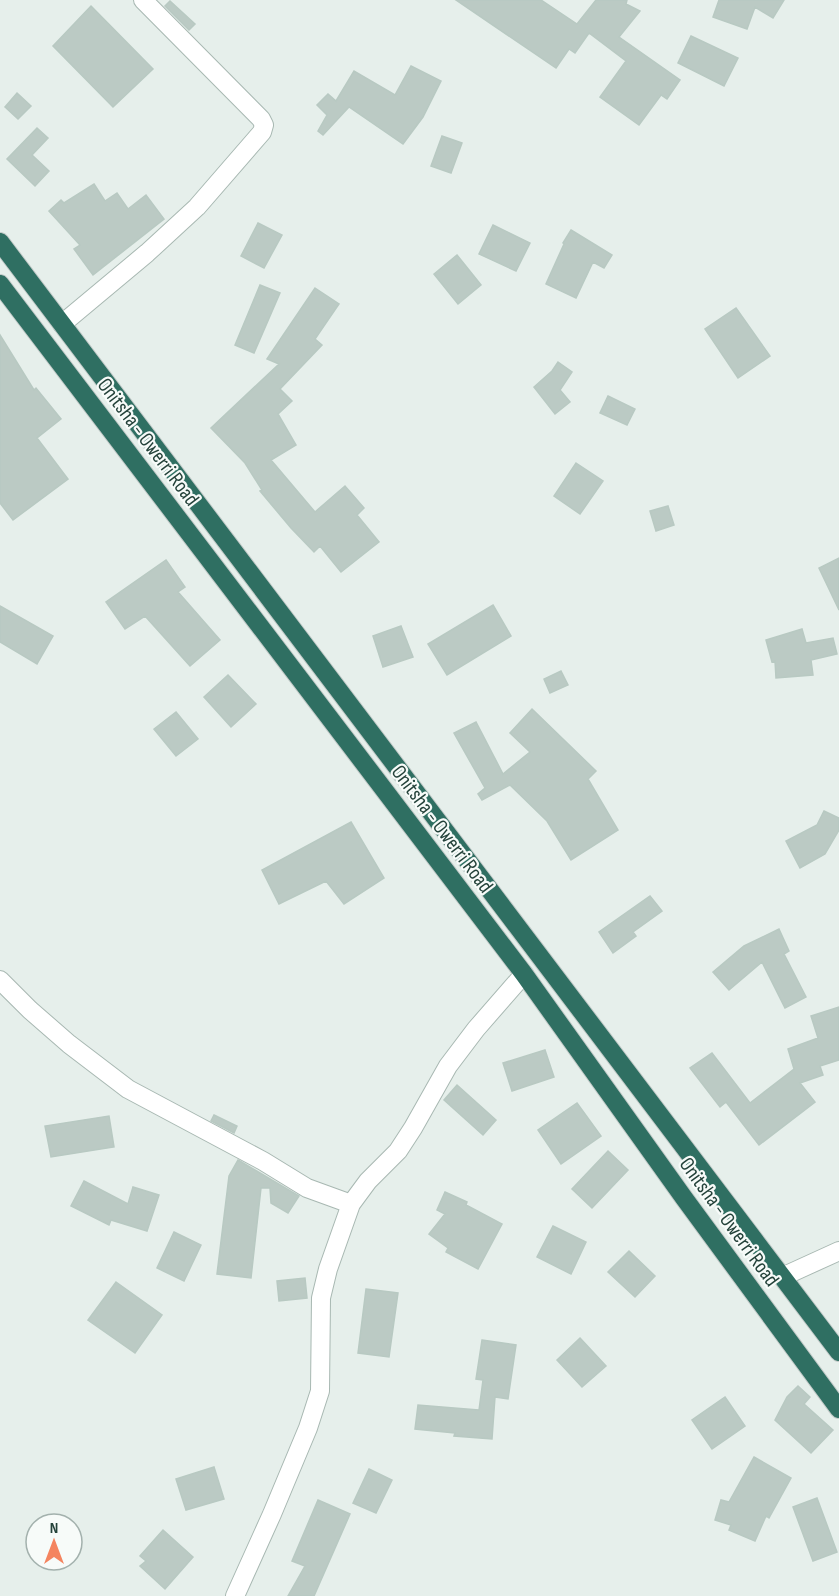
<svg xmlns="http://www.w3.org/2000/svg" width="839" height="1596" font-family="'Sofia Sans Condensed',sans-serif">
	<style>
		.building { fill: #bbcac4; stroke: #b8c9c2; stroke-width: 1.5 }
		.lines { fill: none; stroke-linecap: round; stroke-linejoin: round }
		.minor-casing { stroke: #a8b8b2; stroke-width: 20 }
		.highway-casing { stroke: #c2cac8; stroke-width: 20 }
		.minor { stroke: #fff; stroke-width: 18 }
		.highway { stroke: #2f6f62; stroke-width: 18 }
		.labels { text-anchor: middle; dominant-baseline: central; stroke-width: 4.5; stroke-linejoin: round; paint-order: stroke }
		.street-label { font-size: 21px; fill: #24423a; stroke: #f7fbf9 }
	</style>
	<rect width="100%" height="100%" fill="#e6efeb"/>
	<path class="building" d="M 456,0 L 541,0 L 577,24 L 596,0 L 627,0 L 626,4 L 640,11 L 619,37 L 680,80 L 667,99 L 661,95 L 639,125 L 600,97 L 626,61 L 589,33 L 575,53 L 569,49 L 556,68 Z
		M 719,0 L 784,0 L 773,18 L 755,7 L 747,29 L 713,17 Z
		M 170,1 L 195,24 L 189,30 L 165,6 Z
		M 91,6 L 153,69 L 113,107 L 53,46 Z
		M 691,36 L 738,58 L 724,86 L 678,63 Z
		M 411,66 L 441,81 L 423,117 L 403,144 L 349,107 L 323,135 L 318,131 L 327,115 L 317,105 L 328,94 L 336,101 L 354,71 L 395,95 Z
		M 17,93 L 31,106 L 18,119 L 5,107 Z
		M 37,128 L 48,138 L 32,155 L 49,171 L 35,186 L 7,159 Z
		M 442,136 L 462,143 L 451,173 L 431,166 Z
		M 94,184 L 105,201 L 117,193 L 128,209 L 146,195 L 164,219 L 93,275 L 74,249 L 80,245 L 49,211 L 61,200 L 64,203 Z
		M 258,223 L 282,235 L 264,268 L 241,256 Z
		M 493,225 L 530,243 L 516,271 L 479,254 Z
		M 571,230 L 612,255 L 604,268 L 593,262 L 576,298 L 546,284 L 564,244 L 563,243 Z
		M 457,255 L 481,285 L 458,304 L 434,274 Z
		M 260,285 L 280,293 L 254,353 L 235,345 Z
		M 315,288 L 339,304 L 315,339 L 322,345 L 280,389 L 292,401 L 278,414 L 296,445 L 271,460 L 315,512 L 345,486 L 364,508 L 357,515 L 379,542 L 341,572 L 320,546 L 314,552 L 291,528 L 260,491 L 262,490 L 245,463 L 211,428 L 279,364 L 267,359 Z
		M 736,308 L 770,356 L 738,378 L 705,329 Z
		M 0,335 L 34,390 L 36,388 L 61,419 L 37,438 L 68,479 L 13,520 L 0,503 Z
		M 558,362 L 572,372 L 560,390 L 570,402 L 555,414 L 534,387 L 552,371 Z
		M 608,396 L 635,409 L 627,425 L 600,413 Z
		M 576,463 L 603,481 L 580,514 L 554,496 Z
		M 668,506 L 674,525 L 656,531 L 650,511 Z
		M 839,558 L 839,610 L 819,568 Z
		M 166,560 L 185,587 L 178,592 L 220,640 L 190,666 L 145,616 L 125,629 L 106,602 Z
		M 493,605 L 511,636 L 447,675 L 428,644 Z
		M 0,606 L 53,636 L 37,664 L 0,642 Z
		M 401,626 L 413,657 L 383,667 L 373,636 Z
		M 802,629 L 806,643 L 833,638 L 837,654 L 811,660 L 813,675 L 776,678 L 775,661 L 772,662 L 766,640 Z
		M 561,671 L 568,685 L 550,693 L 544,679 Z
		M 228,675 L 256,704 L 231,727 L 204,697 Z
		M 532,709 L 596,771 L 588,779 L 618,830 L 571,860 L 547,821 L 510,785 L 482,800 L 478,794 L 485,788 L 454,733 L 476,722 L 503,774 L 530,752 L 510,733 Z
		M 176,712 L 198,739 L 176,756 L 154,729 Z
		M 824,811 L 839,818 L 839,830 L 825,854 L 800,868 L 786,841 L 817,825 Z
		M 351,822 L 384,878 L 344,904 L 326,881 L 279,904 L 262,870 Z
		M 650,896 L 662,911 L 633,932 L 636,936 L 613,953 L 599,932 Z
		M 779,929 L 789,951 L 784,954 L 806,997 L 785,1008 L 762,962 L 729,990 L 713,972 L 744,946 Z
		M 839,1007 L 839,1060 L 820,1066 L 823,1075 L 800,1083 L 815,1102 L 759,1145 L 726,1102 L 720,1107 L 690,1068 L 712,1053 L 750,1103 L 794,1069 L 788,1049 L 818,1038 L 811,1016 Z
		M 545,1050 L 554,1077 L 512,1091 L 503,1063 Z
		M 457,1085 L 496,1120 L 483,1135 L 444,1100 Z
		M 577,1103 L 601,1136 L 561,1164 L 538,1130 Z
		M 214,1115 L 237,1126 L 234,1133 L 211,1121 Z
		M 109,1116 L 114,1147 L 51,1157 L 45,1126 Z
		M 608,1151 L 628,1170 L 592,1208 L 572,1189 Z
		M 238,1160 L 299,1196 L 288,1213 L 271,1203 L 270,1188 L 261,1188 L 251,1278 L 217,1274 L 229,1176 Z
		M 84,1181 L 128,1204 L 133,1187 L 159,1195 L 147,1231 L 111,1220 L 109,1225 L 71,1206 Z
		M 445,1192 L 467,1202 L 466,1205 L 502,1224 L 478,1269 L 446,1252 L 448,1248 L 429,1234 L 445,1214 L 437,1210 Z
		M 553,1226 L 586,1242 L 571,1274 L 537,1257 Z
		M 174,1232 L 201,1245 L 184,1281 L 157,1268 Z
		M 629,1251 L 655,1276 L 635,1297 L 608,1272 Z
		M 305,1278 L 307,1298 L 279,1301 L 277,1281 Z
		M 116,1282 L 162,1315 L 135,1353 L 88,1320 Z
		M 366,1289 L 398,1293 L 389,1357 L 358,1353 Z
		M 580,1338 L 606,1366 L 582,1387 L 557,1360 Z
		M 482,1340 L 516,1345 L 508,1399 L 495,1397 L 492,1439 L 454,1436 L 455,1433 L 415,1429 L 418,1405 L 479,1410 L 483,1380 L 476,1379 Z
		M 798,1386 L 810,1397 L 804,1404 L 833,1430 L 811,1453 L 775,1420 L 787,1397 Z
		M 725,1397 L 745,1426 L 712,1449 L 692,1420 Z
		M 754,1457 L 791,1478 L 769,1518 L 766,1516 L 755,1541 L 729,1530 L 731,1525 L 715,1520 L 721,1500 L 729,1502 Z
		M 214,1467 L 224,1499 L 186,1510 L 176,1479 Z
		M 369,1469 L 392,1480 L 376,1513 L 353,1503 Z
		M 817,1498 L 837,1552 L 813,1561 L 793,1507 Z
		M 318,1500 L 350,1514 L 314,1596 L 288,1596 L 305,1566 L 292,1561 Z
		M 163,1530 L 193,1557 L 165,1589 L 140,1566 L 146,1561 L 140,1556 Z"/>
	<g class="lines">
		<g class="minor-casing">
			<path id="minor" d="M 62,324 L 147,253 L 197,207 L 262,132 L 264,125 L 261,119 L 143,0
				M 0,980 L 30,1010 L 69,1044 L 128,1089 L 263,1161 L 307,1188 L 351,1204
				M 782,1277 L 839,1251
				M 235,1596 L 272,1514 L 308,1428 L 320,1391 L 321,1298 L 328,1269 L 351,1204 L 368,1181 L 398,1151 L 413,1128 L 448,1066 L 476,1029 L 524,974"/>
		</g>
		<g class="highway-casing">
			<path id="highway" d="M 0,242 L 839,1352
				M 0,284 L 524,974 L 684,1198 L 839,1409"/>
		</g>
		<use href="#minor" class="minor"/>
		<use href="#highway" class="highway"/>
	</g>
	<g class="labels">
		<g class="street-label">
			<text transform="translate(148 442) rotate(53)">Onitsha - Owerri Road</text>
			<text transform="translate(442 829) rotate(53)">Onitsha - Owerri Road</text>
			<text transform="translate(729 1222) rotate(54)">Onitsha - Owerri Road</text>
		</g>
	</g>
	<g transform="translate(54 1542)"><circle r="28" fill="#f7fbf9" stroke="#a3b1ad" stroke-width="1.5"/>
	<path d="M0-4.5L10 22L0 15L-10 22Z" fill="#f4845f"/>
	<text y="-9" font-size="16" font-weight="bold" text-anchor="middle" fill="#24423a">N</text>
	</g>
</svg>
